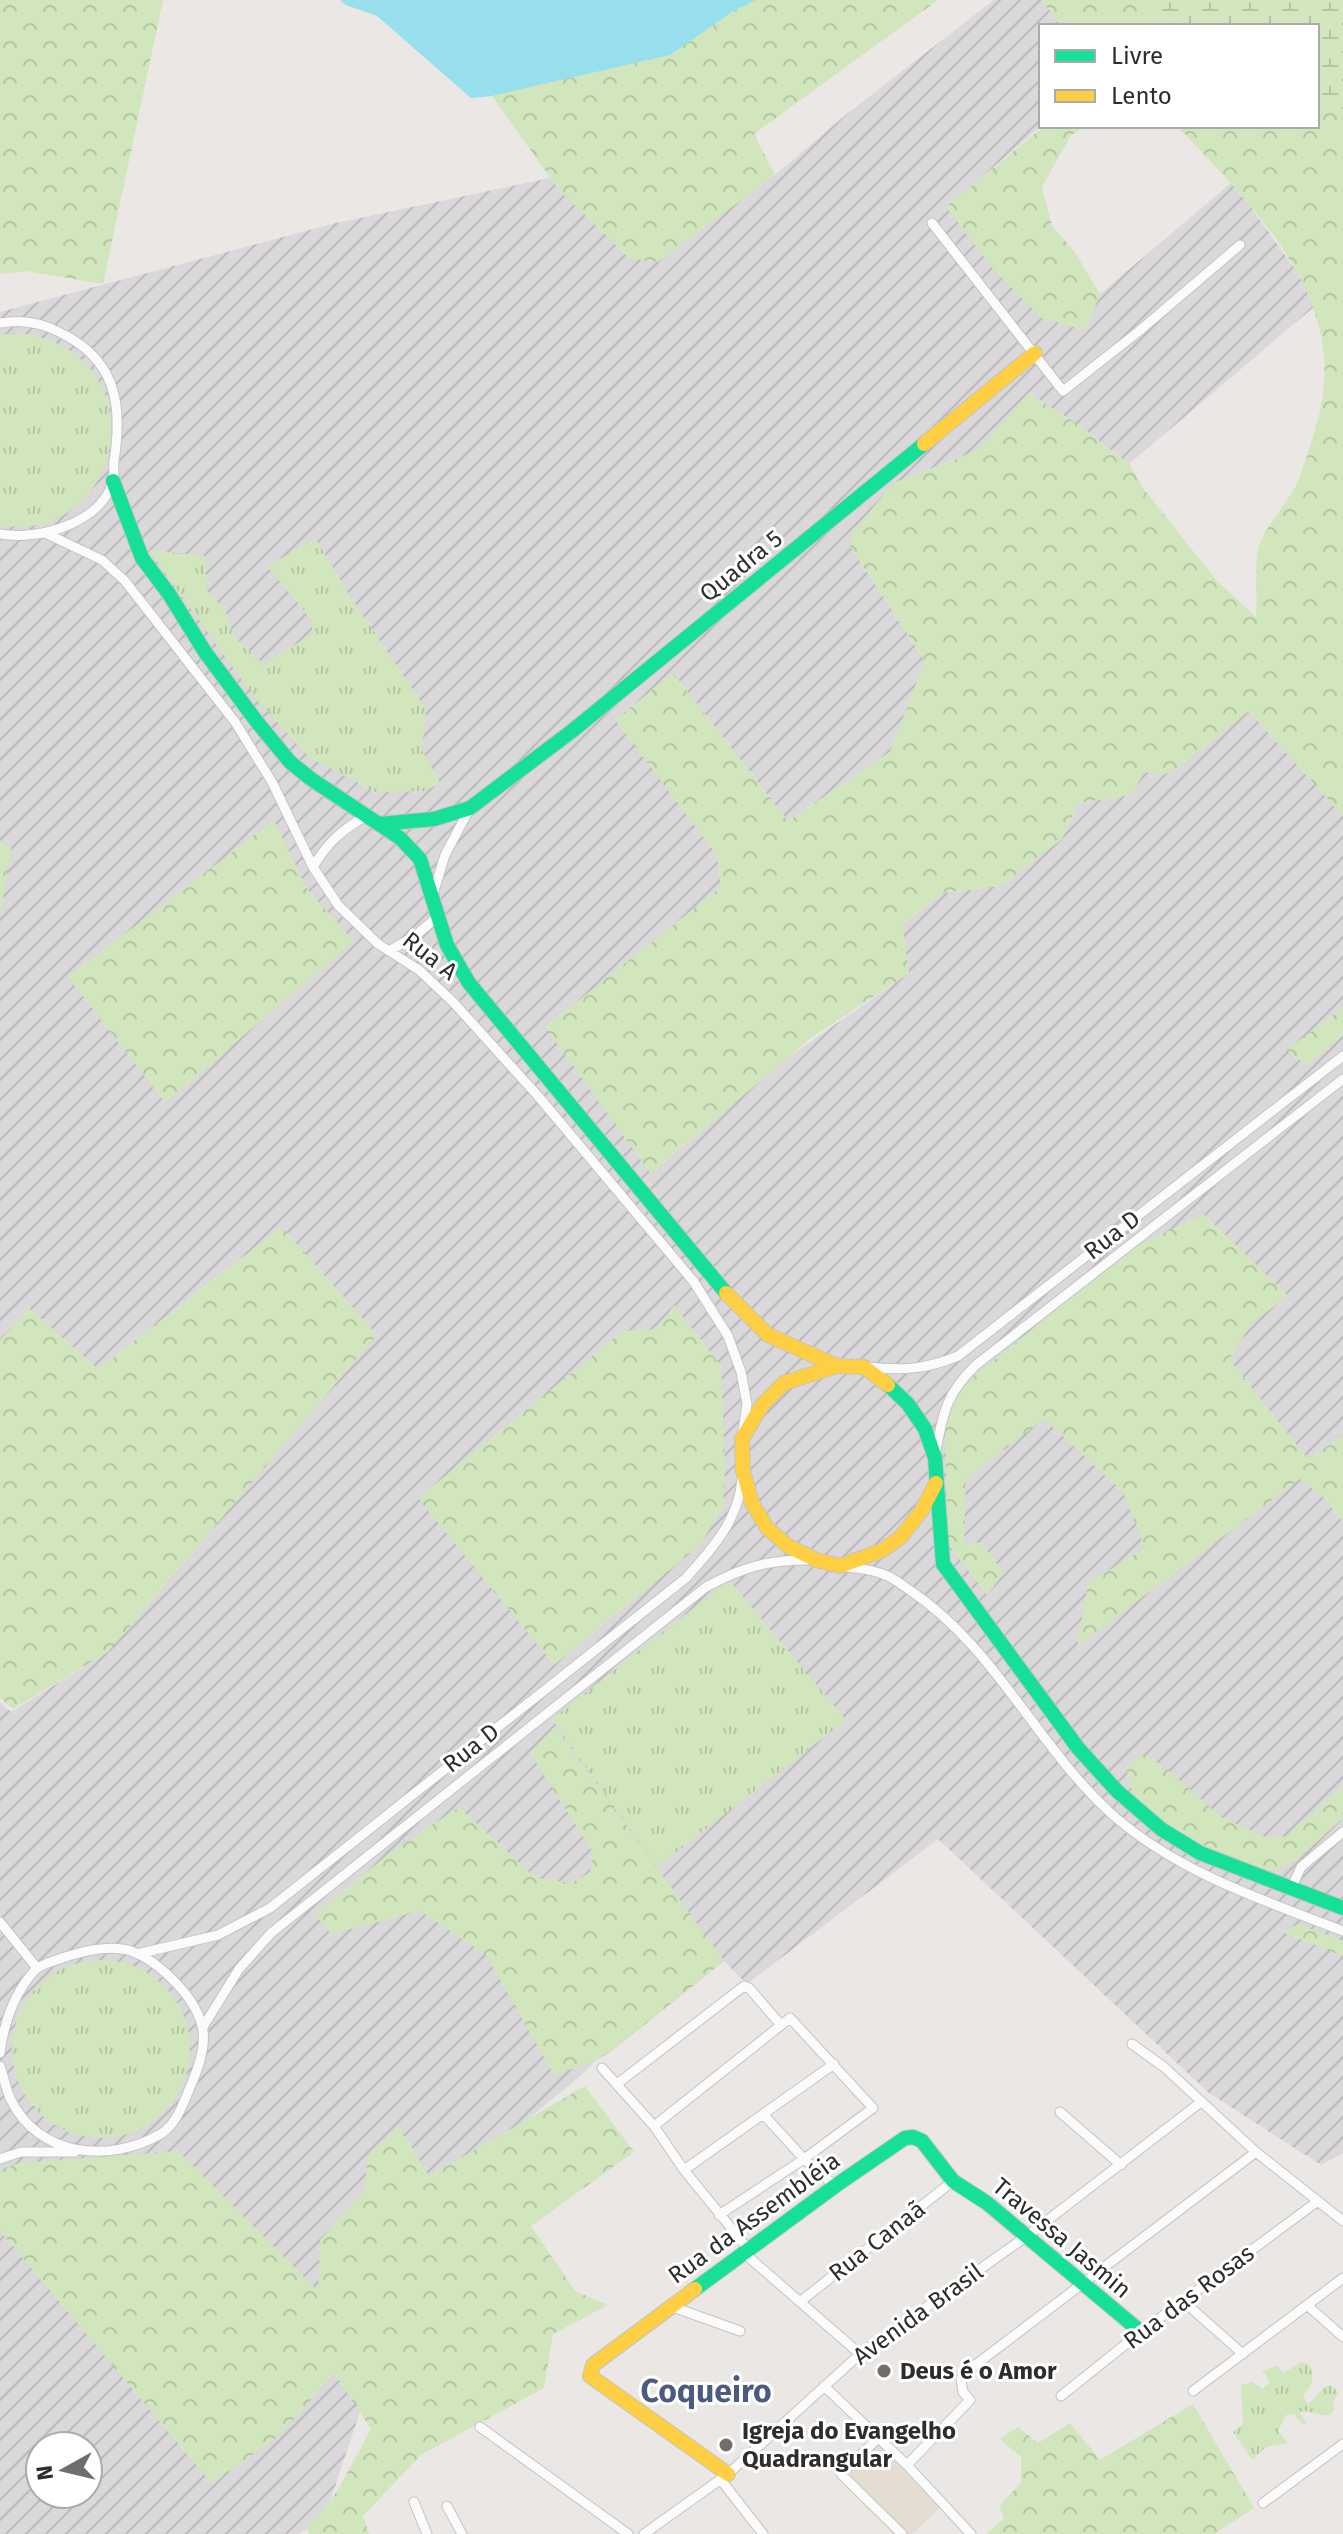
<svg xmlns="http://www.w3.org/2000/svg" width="1343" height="2534" font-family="'Fira Sans',sans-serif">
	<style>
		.industrial { fill: url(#industrial-furrows); fill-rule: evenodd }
		.education { fill: #e5ddd2 }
		.grass { fill: url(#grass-tufts) }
		.forest { fill: url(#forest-crowns) }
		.wetland { fill: url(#wetland-marsh) }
		.water { fill: #97dfec }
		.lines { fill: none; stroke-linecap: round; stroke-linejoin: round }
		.street-casing { stroke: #c4c4c4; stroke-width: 11 }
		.fast-casing { stroke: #c4c4c4; stroke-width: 16 }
		.slow-casing { stroke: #c4c4c4; stroke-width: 16 }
		.street { stroke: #fcfbfb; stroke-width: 9 }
		.fast { stroke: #16e098; stroke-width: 14 }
		.slow { stroke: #ffcf43; stroke-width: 14 }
		.poi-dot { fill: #6f6e6d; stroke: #fff; stroke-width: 3 }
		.labels { text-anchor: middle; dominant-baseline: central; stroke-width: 6; stroke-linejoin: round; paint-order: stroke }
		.street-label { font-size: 24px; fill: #2d2d2d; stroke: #fff }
		.poi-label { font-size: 24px; font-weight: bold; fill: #2d2d2d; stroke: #fff; text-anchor: start }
		.district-label { font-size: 32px; font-weight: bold; fill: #4c5a7f; stroke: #fff }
	</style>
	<defs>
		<pattern id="industrial-furrows" width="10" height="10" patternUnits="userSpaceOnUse" patternTransform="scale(2)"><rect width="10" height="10" fill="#dad8db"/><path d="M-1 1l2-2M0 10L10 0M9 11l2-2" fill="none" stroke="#bbbabc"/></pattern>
		<pattern id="grass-tufts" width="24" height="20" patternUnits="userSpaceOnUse" patternTransform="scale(2)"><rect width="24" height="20" fill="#d1e6bd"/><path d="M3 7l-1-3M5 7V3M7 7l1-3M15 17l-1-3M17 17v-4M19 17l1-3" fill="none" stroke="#b4c6a3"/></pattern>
		<pattern id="forest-crowns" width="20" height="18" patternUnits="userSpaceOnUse" patternTransform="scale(2)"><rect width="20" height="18" fill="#d1e6bd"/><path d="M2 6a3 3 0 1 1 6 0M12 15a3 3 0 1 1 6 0" fill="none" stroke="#b4c6a3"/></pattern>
		<pattern id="wetland-marsh" width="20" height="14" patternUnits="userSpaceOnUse" patternTransform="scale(2)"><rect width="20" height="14" fill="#d1e6bd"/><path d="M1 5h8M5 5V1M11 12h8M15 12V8" fill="none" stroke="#b4c6a3"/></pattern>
	</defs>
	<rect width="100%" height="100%" fill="#eae7e4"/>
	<path class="industrial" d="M 994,0 L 1042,0 L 1061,26 L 1041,26 L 1041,126 L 947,207 L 1085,330 L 1100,294 L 1231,183 L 1246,200 L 1299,275 L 1314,307 L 1129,464 L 1080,426 L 1029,393 L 979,450 L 894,483 L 850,546 L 925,661 L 890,752 L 788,821 L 673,673 L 616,720 L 717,855 L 721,887 L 546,1027 L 790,1056 L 909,973 L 902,925 L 942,893 L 1001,886 L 1062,839 L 1078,803 L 1130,795 L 1144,772 L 1249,711 L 1343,816 L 1343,1008 L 1287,1050 L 1307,1065 L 1343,1035 L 1343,2153 L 1321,2165 L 1209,2093 L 938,1839 L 747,1984 L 724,1961 L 613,2050 L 594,2062 L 584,2073 L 432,2198 L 324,2519 L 298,2534 L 0,2534 L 0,1702 L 11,1712 L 108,1652 L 282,1227 L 98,1369 L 29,1309 L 0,1340 L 0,312 L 336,223 L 550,178 L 630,259 L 775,175 L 848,113 ZM 40,2446 L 88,2446 L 88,2494 L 40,2494 Z"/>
	<path class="education" d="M 878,2444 L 940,2508 L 912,2534 L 906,2534 L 848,2476 Z"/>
	<path class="grass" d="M 18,333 C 163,350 125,547 0,525 L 0,334 Z
		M 316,539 L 351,598 L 426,709 L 422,750 L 440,783 L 426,791 L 375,792 L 309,757 L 254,697 L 149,550 L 205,556 L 207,591 L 226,611 L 233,635 L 264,665 L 313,633 L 310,618 L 267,566 Z
		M 729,1580 L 846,1720 L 657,1867 L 552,1719 Z
		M12 2049a89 89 0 1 1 178 0a89 89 0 1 1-178 0Z
		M 1301,2362 L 1309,2364 C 1315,2377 1313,2385 1303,2395 L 1308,2405 L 1325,2387 L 1331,2385 L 1338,2392 L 1333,2403 L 1334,2410 L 1330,2415 C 1319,2417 1309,2409 1299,2412 L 1307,2423 L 1302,2424 L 1294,2414 L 1286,2415 L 1278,2431 L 1288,2443 L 1266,2447 L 1252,2460 L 1233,2432 L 1243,2423 L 1241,2385 L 1252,2382 L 1263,2389 L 1270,2382 L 1263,2371 L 1277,2365 L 1283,2373 Z"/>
	<path class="forest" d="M 0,0 L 163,0 L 103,284 L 26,271 L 0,274 Z
		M 756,0 L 938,0 L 754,134 L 775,175 L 658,262 L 630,259 L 559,190 L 492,96 L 669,55 L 732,12 Z
		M 1042,0 L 1144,0 L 1179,26 L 1061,26 Z
		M 1317,103 L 1343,111 L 1343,816 L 1249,711 L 1180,766 L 1164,775 L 1144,772 L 1131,795 L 1078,803 L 1062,839 L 1001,886 L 942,893 L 902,925 L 909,973 L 811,1038 L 651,1174 L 545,1027 L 721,887 L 717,855 L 615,720 L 673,673 L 788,821 L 890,752 L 925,661 L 850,546 L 852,532 L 894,483 L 979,450 L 1029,393 L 1080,426 L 1129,464 L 1143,488 L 1217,581 L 1256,617 C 1258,595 1254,571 1258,550 C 1262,528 1292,500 1300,476 C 1309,450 1319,422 1323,394 C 1338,286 1245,198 1177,126 L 1317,126 Z
		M 1044,126 L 1086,126 L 1071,135 L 1042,187 L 1052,226 L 1074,251 L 1100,294 L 1085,330 L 1041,318 L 993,269 L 946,207 Z
		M 274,820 L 307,889 L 354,941 L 165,1103 L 68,977 Z
		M 0,841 L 11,848 L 0,918 Z
		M 1343,1008 L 1343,1035 L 1307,1065 L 1286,1050 Z
		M 1204,1214 L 1288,1296 L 1252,1323 L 1229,1359 L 1308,1459 L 1343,1436 L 1343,1522 L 1324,1498 L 1300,1479 L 1077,1646 L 1088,1583 L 1145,1548 L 1123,1492 L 1044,1419 L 966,1479 L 964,1545 L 981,1542 L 1004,1573 L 987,1595 L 948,1544 L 945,1434 L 949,1408 L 969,1380 L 1136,1246 Z
		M 282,1227 L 377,1335 L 108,1652 L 13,1709 L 0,1698 L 0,1340 L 29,1308 L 98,1369 Z
		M 674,1305 L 721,1366 L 725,1468 L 723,1508 L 698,1547 L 554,1665 L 418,1498 L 623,1331 L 657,1329 Z
		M 555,1726 L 724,1961 L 613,2050 L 589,2063 L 554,2075 L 486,1955 L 420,1911 L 331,1934 L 315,1914 L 391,1852 L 459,1807 L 536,1878 L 572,1883 L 590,1872 L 594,1854 L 530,1753 Z
		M 1144,1753 L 1175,1776 L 1221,1817 L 1268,1838 L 1287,1836 L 1343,1786 L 1343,1818 L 1297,1860 L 1267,1873 C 1227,1856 1162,1832 1136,1798 C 1130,1790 1129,1778 1126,1768 Z
		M 1298,1924 L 1343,1941 L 1343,1956 L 1282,1932 Z
		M 585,2086 L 634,2152 L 531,2226 L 575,2291 L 608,2305 L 553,2334 L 544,2388 L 421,2455 L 363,2516 L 369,2534 L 309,2534 L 307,2529 L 338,2490 L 371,2429 L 334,2373 L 280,2435 L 212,2484 L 0,2231 L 0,2170 L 19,2163 L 178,2151 L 318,2291 L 320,2240 L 364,2190 L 368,2156 L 399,2126 L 429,2176 Z
		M 1193,2404 L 1254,2508 L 1214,2534 L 987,2534 L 1004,2518 L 999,2506 L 1021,2483 L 1021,2457 L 1000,2439 L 1018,2427 L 1038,2443 L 1070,2423 L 1100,2460 Z"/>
	<path class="wetland" d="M 1144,0 L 1343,0 L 1343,111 L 1317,103 L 1317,26 L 1179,26 Z"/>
	<path class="water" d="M 340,0 L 756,0 L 732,12 L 670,55 L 492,96 L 471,98 L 377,16 L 346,5 Z"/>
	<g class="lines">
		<g class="street-casing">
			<path id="street" d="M 932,223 L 1063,391 L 1138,332 L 1240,245
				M 0,323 C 22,319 40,322 59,332 C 116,359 123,404 114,461 C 113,467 115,474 113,480 C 103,523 38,541 0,534
				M 47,534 L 102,560 L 125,581 L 235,722 L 272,782 L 313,867 L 338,905 L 378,944 L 419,970 L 454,1003 L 538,1096 L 694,1282 L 728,1336 L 741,1372 L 747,1404 L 743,1431
				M 313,867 C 327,843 342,830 366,816
				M 434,891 L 445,855 L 470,808
				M 389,951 L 415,936 L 437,917
				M 868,1367 C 902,1371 927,1369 958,1356 L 1343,1056
				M 935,1455 C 943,1414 945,1395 976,1365 L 1343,1079
				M 843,1566 C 856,1569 873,1569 885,1575 C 894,1578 903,1586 911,1591 C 997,1649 1038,1749 1115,1817 C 1180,1873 1263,1900 1343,1931
				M 1291,1889 L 1301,1867 L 1343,1832
				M 0,1922 L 37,1968
				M 137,1954 L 218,1935 L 270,1908 L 686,1578 C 713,1548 739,1519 742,1479
				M 203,2027 L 239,1969 L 271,1933 L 706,1587 C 743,1567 770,1559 813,1560
				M 1132,2044 L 1164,2067 L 1256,2152 L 1343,2221
				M 0,2053 C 4,2023 14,1993 35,1970 C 41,1964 54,1961 62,1958 C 82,1951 107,1945 128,1950 C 157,1959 195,1996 202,2026 C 207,2044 198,2069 191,2085 C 184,2102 176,2126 159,2135 C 109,2163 39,2157 11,2100 C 6,2090 4,2077 0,2066
				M 602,2068 L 654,2126 L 684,2170 L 749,2250
				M 617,2084 L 744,1986 L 749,1988 L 781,2025
				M 1060,2112 L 1121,2165
				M 763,2114 L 804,2159 L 835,2186
				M 654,2126 L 790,2018 L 873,2108 L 804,2159 L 719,2215
				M 0,2159 L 21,2152 L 75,2152
				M 684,2170 L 834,2064
				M 745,2254 L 860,2354
				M 801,2301 L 953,2181
				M 1183,2301 L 1243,2354
				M 1307,2305 L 1343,2337
				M 670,2306 L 740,2331
				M 824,2386 L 907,2465 L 971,2534
				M 1193,2391 L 1343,2278
				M 1061,2396 L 1141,2332 L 1318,2201
				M 480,2427 L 628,2534
				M 878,2438 L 841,2474 L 902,2534
				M 907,2465 L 970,2400 L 963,2392 L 961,2379 L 970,2369 L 1256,2152
				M 721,2480 L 763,2534
				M 414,2502 L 427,2534
				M 1263,2503 L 1343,2444
				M 447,2506 L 462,2534
				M 644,2534 L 728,2474 L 860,2354 L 1027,2236 L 1201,2102"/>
		</g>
		<g class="fast-casing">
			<path id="fast" d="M 113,481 L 142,558 L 169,594 L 205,652 L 257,722 L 290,762 L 311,779 L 400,838 L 420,859 L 447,945 L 469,983 L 726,1293
				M 379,824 L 434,819 L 470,808 L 572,731 L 924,444
				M 888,1385 L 908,1404 L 925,1429 L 935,1458 L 943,1564 L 1078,1748 L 1117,1791 L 1161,1829 L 1200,1853 L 1343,1908
				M 695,2289 L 835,2186 L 905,2138 L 913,2137 L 922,2141 L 953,2181 L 987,2203 L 1141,2332"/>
		</g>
		<g class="slow-casing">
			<path id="slow" d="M 924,444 L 1035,353
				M 726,1293 L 768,1335 L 837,1366
				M 888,1385 L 864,1367 L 837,1366 L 784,1383 L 762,1405 L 742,1439 L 743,1471 L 752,1503 L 767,1528 L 788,1546 L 816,1560 L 840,1566 L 881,1551 L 900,1538 L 922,1510 L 936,1483
				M 695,2289 L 593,2365 L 590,2376 L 728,2474"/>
		</g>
		<use href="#street" class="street"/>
		<use href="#fast" class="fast"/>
		<use href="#slow" class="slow"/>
	</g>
	<g class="poi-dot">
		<circle cx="884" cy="2371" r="8"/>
		<circle cx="726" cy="2445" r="8"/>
	</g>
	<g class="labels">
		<g class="street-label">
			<text transform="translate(741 566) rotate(-39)">Quadra 5</text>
			<text transform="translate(430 956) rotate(38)">Rua A</text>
			<text transform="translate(1112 1235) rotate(-38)">Rua D</text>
			<text transform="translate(471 1748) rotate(-38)">Rua D</text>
			<text transform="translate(754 2218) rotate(-36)">Rua da Assembléia</text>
			<text transform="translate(1062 2238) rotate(40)">Travessa Jasmin</text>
			<text transform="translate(877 2241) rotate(-38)">Rua Canaã</text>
			<text transform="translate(1189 2297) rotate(-37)">Rua das Rosas</text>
			<text transform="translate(918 2314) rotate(-36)">Avenida Brasil</text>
		</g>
		<g class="poi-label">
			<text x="900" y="2371">Deus é o Amor</text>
			<text x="742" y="2431">Igreja do Evangelho<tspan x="742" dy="28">Quadrangular</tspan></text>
		</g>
		<g class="district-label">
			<text x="706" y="2391">Coqueiro</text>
		</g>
	</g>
	<rect x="1039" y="24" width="280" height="104" fill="#ffffff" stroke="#ababab" stroke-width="2"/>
	<rect x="1055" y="50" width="40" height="12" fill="#16e098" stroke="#ababab" stroke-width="2"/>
	<text x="1111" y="64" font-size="24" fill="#2d2d2d">Livre</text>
	<rect x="1055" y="90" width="40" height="12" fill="#ffcf43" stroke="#ababab" stroke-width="2"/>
	<text x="1111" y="104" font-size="24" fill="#2d2d2d">Lento</text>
	<g transform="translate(64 2470) rotate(262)"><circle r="38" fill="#ffffff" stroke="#ababab" stroke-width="2"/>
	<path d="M0-6L14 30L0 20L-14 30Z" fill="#6f6e6d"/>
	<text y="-12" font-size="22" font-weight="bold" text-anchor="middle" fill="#2d2d2d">N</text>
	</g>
</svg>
